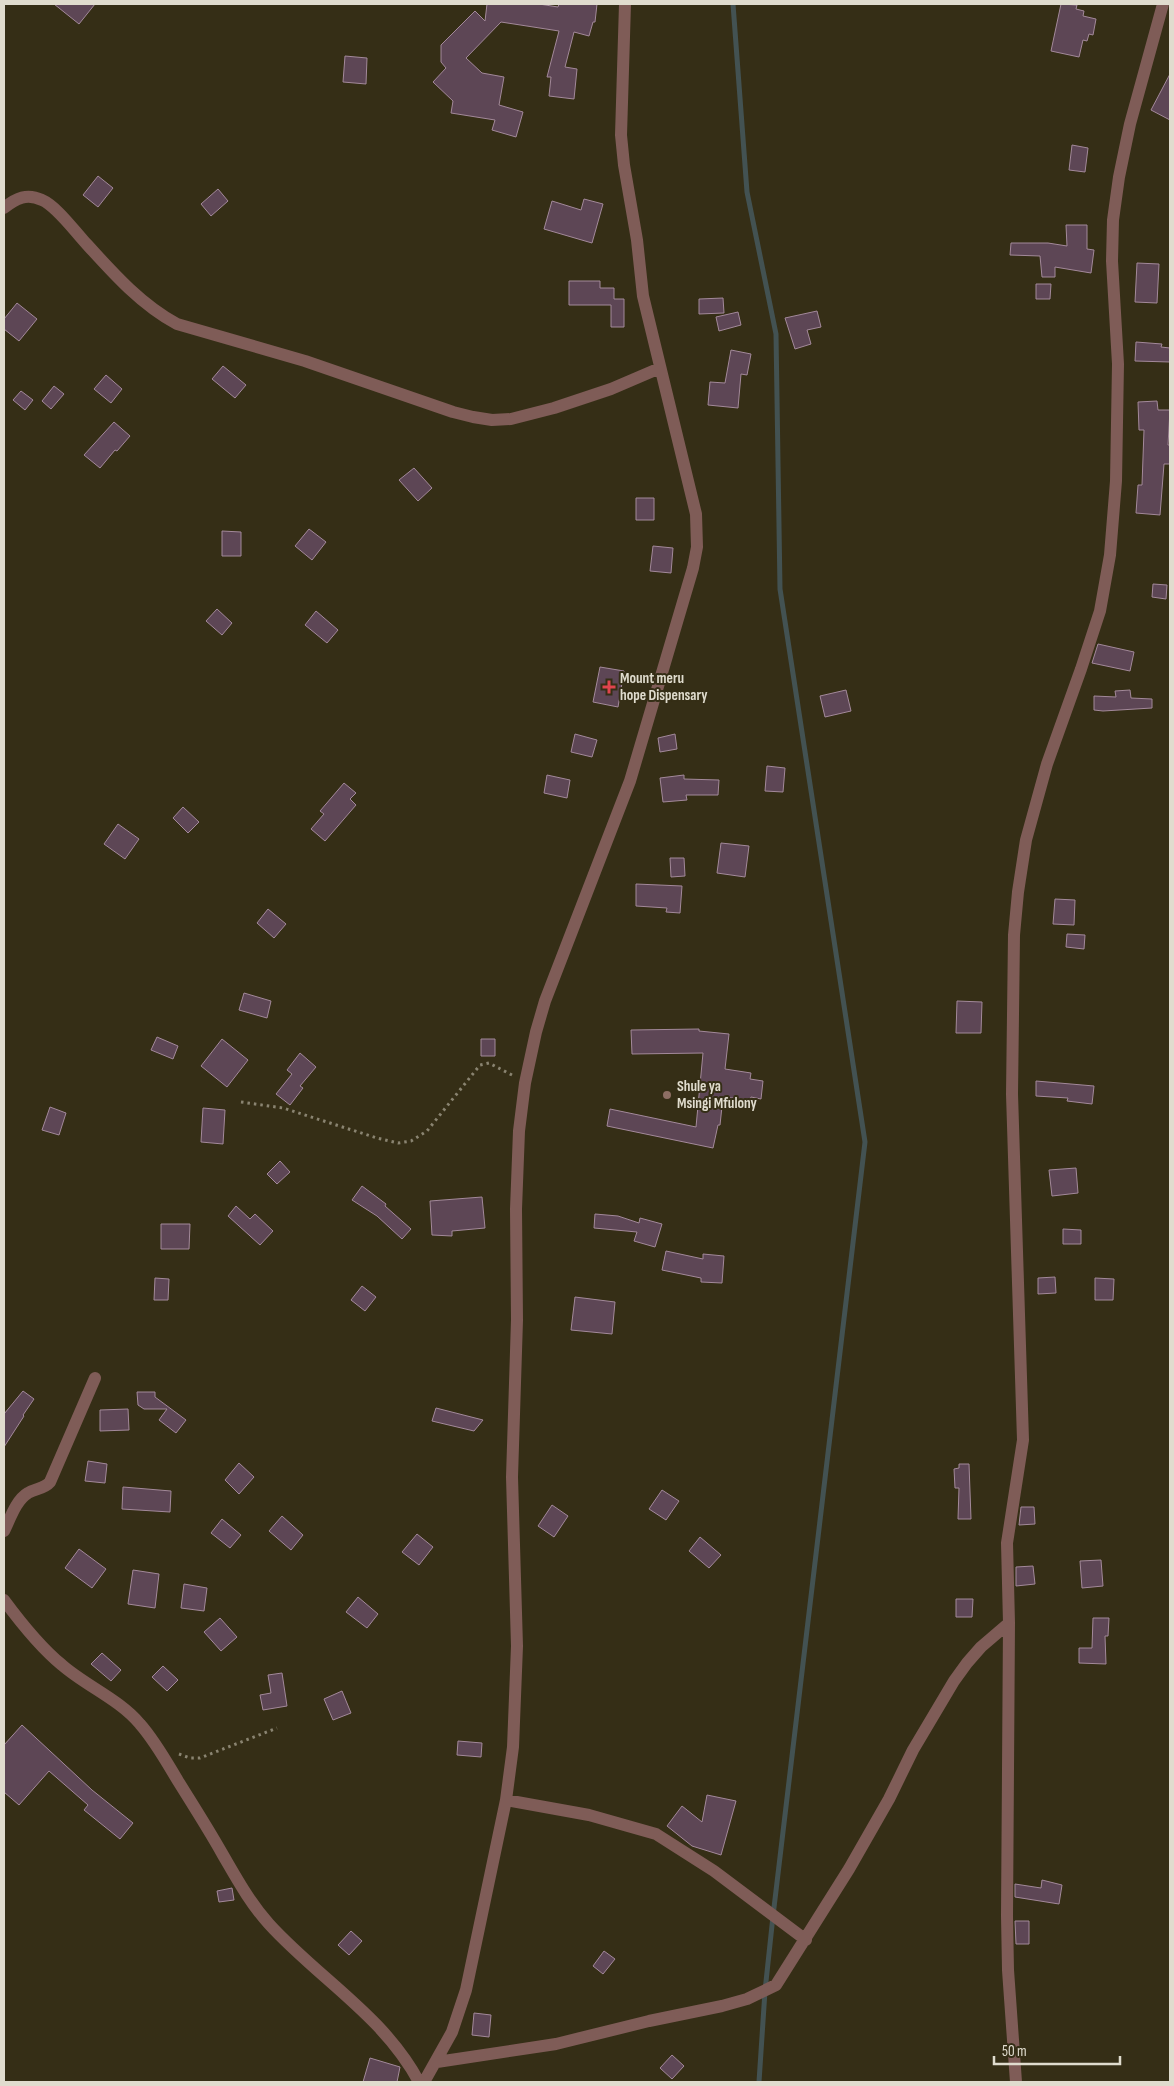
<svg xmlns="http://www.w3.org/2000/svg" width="1174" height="2086" font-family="'Sofia Sans Condensed',sans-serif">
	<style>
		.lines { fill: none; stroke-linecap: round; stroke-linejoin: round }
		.stream { stroke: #435252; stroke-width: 5 }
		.building { fill: #5d4655; stroke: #a3899a }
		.path { stroke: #8a8471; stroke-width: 3; stroke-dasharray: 2.5 4; stroke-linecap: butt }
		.minor { stroke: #7f5c57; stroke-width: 12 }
		.health-dot { fill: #e0444e; stroke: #352e16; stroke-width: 2 }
		.education-dot { fill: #8d6e63; stroke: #352e16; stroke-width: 2 }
		.labels { text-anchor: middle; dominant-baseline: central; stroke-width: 4; stroke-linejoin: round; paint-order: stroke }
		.poi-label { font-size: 15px; font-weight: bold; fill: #e0dcce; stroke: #352e16; text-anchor: start }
	</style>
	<rect width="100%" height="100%" fill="#352e16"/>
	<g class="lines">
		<path class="stream" d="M 733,4 L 747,192 L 776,334 L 780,589 L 865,1142 L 773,1916 L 765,1991 L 759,2082"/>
	</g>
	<path class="building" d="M 54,4 L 95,4 L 79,24 Z
		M 487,4 L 539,4 L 558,7 L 559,4 L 597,4 L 595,22 L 593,22 L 589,36 L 574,32 L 565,67 L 577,69 L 574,99 L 549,96 L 551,77 L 547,77 L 559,31 L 501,22 L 466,58 L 482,73 L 504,77 L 499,105 L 523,112 L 516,137 L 492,130 L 495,120 L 451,113 L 453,101 L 433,82 L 446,68 L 441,62 L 441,45 L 475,11 L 485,21 Z
		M 1061,4 L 1077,5 L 1076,9 L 1084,11 L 1083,16 L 1096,19 L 1093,35 L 1089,34 L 1087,41 L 1083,40 L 1079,57 L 1051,51 Z
		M 345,56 L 367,58 L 366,84 L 343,82 Z
		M 1170,74 L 1170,120 L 1151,110 Z
		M 1072,145 L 1088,148 L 1085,172 L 1069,170 Z
		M 98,176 L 113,188 L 98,207 L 83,195 Z
		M 218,189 L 228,201 L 211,216 L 201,204 Z
		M 584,199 L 603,204 L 592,243 L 544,229 L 552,201 L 581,210 Z
		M 1066,225 L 1087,225 L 1087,249 L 1094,250 L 1091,273 L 1055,267 L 1055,277 L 1042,277 L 1040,256 L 1010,255 L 1011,243 L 1048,243 L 1067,246 Z
		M 1137,263 L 1159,264 L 1157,303 L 1135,302 Z
		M 569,281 L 600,281 L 600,288 L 614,288 L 614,299 L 624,299 L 624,327 L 611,327 L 611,305 L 569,305 Z
		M 1036,284 L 1051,284 L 1050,299 L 1036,299 Z
		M 723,298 L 724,313 L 699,314 L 699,299 Z
		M 17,303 L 37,319 L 19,341 L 4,329 L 4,319 Z
		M 817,311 L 821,327 L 807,330 L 811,344 L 795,349 L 785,318 Z
		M 738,312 L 741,325 L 719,331 L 716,317 Z
		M 1136,342 L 1162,344 L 1161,347 L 1170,348 L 1170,362 L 1135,361 Z
		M 731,350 L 751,354 L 747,375 L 741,374 L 738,408 L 708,405 L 710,382 L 725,383 Z
		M 223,366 L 246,385 L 235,398 L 212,379 Z
		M 106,375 L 122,389 L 111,403 L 94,389 Z
		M 54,386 L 64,394 L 51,409 L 42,401 Z
		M 21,391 L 33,400 L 25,410 L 13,400 Z
		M 1157,401 L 1158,410 L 1170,410 L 1168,445 L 1170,445 L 1170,464 L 1164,464 L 1160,515 L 1136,513 L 1138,485 L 1142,485 L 1144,430 L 1139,430 L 1138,402 Z
		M 114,422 L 130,436 L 117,451 L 115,450 L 100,468 L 84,455 Z
		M 414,468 L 432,488 L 418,501 L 399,480 Z
		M 636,498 L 654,498 L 654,520 L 636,520 Z
		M 309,529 L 326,542 L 312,560 L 295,546 Z
		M 222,531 L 241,532 L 241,556 L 222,556 Z
		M 653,546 L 673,548 L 671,573 L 650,571 Z
		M 1153,584 L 1167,585 L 1166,599 L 1152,597 Z
		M 217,609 L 232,623 L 222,635 L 206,621 Z
		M 316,611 L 338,630 L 327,643 L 305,625 Z
		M 1098,644 L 1134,652 L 1130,671 L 1092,663 Z
		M 600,667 L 624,671 L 618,707 L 593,702 Z
		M 846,690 L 851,711 L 825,717 L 820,696 Z
		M 1130,690 L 1131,698 L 1152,699 L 1152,708 L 1103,711 L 1094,710 L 1094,696 L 1116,697 L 1115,691 Z
		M 575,734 L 597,740 L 592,757 L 571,752 Z
		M 675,734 L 677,749 L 660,752 L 658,738 Z
		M 767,766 L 785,768 L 783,792 L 765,791 Z
		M 547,775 L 570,780 L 567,798 L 544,793 Z
		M 684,775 L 684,779 L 719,780 L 718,795 L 686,795 L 687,800 L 663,802 L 660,778 Z
		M 344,783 L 356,793 L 350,799 L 356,805 L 325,841 L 311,829 L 324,814 L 320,811 Z
		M 183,807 L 199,822 L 188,833 L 173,818 Z
		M 118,824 L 139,839 L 125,859 L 104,844 Z
		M 721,843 L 749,846 L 745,877 L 717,873 Z
		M 670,858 L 684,858 L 685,876 L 671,877 Z
		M 636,884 L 682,886 L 680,913 L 666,912 L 667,908 L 636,906 Z
		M 1055,899 L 1075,900 L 1074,925 L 1053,924 Z
		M 268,909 L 286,924 L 274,938 L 257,923 Z
		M 1067,934 L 1085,935 L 1084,949 L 1066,947 Z
		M 244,993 L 271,1001 L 267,1018 L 239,1010 Z
		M 957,1001 L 982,1002 L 981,1033 L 956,1033 Z
		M 699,1029 L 699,1031 L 729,1034 L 725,1069 L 751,1073 L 750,1079 L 763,1081 L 761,1099 L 751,1097 L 750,1100 L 723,1097 L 720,1125 L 718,1125 L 713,1148 L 607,1126 L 610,1109 L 696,1127 L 703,1053 L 632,1054 L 631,1030 Z
		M 157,1037 L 178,1046 L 173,1059 L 151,1050 Z
		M 222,1039 L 248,1060 L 227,1087 L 201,1066 Z
		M 481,1039 L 495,1039 L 495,1056 L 481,1056 Z
		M 300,1053 L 316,1067 L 300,1086 L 303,1088 L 290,1105 L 276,1094 L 292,1074 L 287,1070 Z
		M 1036,1081 L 1094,1086 L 1092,1104 L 1067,1101 L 1068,1098 L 1036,1096 Z
		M 50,1107 L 66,1113 L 59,1135 L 42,1130 Z
		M 203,1108 L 225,1110 L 223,1144 L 201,1142 Z
		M 280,1161 L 290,1172 L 277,1184 L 267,1174 Z
		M 1076,1168 L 1078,1193 L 1052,1196 L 1049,1170 Z
		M 362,1186 L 386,1204 L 385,1206 L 411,1229 L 402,1239 L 377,1216 L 352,1200 Z
		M 482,1197 L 485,1228 L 452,1231 L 452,1236 L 432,1235 L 430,1201 Z
		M 236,1206 L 250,1219 L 255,1214 L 273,1231 L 260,1245 L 228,1216 Z
		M 595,1214 L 618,1216 L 639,1223 L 640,1218 L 662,1224 L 655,1247 L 634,1241 L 637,1232 L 594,1228 Z
		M 161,1224 L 190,1224 L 189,1249 L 161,1249 Z
		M 1063,1229 L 1081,1230 L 1081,1244 L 1063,1244 Z
		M 666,1251 L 703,1259 L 703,1254 L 724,1256 L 722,1283 L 701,1282 L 701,1278 L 662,1270 Z
		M 1055,1277 L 1056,1293 L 1038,1294 L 1038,1278 Z
		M 155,1278 L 169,1279 L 168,1300 L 154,1300 Z
		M 1095,1278 L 1114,1279 L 1113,1300 L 1095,1300 Z
		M 362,1286 L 376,1297 L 365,1311 L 351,1300 Z
		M 575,1297 L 615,1302 L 612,1334 L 571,1330 Z
		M 23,1391 L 34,1399 L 23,1415 L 24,1416 L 4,1447 L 4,1414 Z
		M 137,1392 L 155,1392 L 155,1397 L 186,1420 L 176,1433 L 159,1420 L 167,1409 L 144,1409 L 138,1405 Z
		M 436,1408 L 483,1420 L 474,1431 L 432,1421 Z
		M 128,1409 L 129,1430 L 100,1431 L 100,1410 Z
		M 88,1461 L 107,1464 L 105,1483 L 85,1481 Z
		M 239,1463 L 254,1477 L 239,1494 L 225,1480 Z
		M 959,1464 L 969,1464 L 971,1519 L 958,1519 L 959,1488 L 955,1488 L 954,1469 L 959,1468 Z
		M 123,1487 L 171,1491 L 170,1512 L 122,1509 Z
		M 662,1490 L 679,1501 L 666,1520 L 649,1509 Z
		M 552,1505 L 568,1516 L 554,1537 L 538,1526 Z
		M 1021,1507 L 1034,1507 L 1035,1524 L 1019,1525 Z
		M 282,1516 L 303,1535 L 291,1550 L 269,1531 Z
		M 222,1519 L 241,1535 L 230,1548 L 211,1533 Z
		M 417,1534 L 433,1547 L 419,1565 L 402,1552 Z
		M 700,1537 L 721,1555 L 709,1568 L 689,1551 Z
		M 79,1549 L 106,1569 L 92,1588 L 65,1568 Z
		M 1101,1560 L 1103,1586 L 1082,1588 L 1080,1561 Z
		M 1033,1566 L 1035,1584 L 1016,1586 L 1016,1567 Z
		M 133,1570 L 159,1574 L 155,1608 L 128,1604 Z
		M 184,1584 L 207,1588 L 204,1611 L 181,1608 Z
		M 358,1597 L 378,1614 L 367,1628 L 346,1612 Z
		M 956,1599 L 973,1599 L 972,1617 L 956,1617 Z
		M 220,1618 L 237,1637 L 221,1651 L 204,1632 Z
		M 1093,1618 L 1109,1618 L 1108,1636 L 1105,1636 L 1106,1664 L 1079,1663 L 1079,1648 L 1092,1648 Z
		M 102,1653 L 121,1670 L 111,1681 L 91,1664 Z
		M 163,1666 L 178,1680 L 167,1691 L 152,1677 Z
		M 282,1673 L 287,1706 L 263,1710 L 260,1695 L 271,1693 L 268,1675 Z
		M 342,1691 L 351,1713 L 333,1720 L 324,1699 Z
		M 22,1725 L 92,1790 L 133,1823 L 120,1839 L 84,1810 L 88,1805 L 49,1771 L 19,1805 L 4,1792 L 4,1745 Z
		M 458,1741 L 482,1743 L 481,1757 L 457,1755 Z
		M 707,1795 L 736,1801 L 721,1855 L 692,1846 L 667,1826 L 682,1806 L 702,1822 Z
		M 1042,1880 L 1062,1885 L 1059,1904 L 1015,1897 L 1015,1884 L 1041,1888 Z
		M 232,1888 L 234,1900 L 219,1902 L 217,1891 Z
		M 1015,1921 L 1029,1921 L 1029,1944 L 1016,1944 Z
		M 351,1931 L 362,1941 L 349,1955 L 338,1945 Z
		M 604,1951 L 615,1959 L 603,1974 L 593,1966 Z
		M 474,2013 L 491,2015 L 489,2037 L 472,2035 Z
		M 672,2055 L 684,2066 L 672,2079 L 660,2068 Z
		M 370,2058 L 400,2067 L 397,2082 L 363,2082 Z"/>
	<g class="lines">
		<path class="path" d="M 241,1102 L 283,1108 L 377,1138 L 398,1143 L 411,1141 L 427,1131 L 480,1065 L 489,1063 L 512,1075
			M 179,1754 L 190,1758 L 200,1758 L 277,1728"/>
		<path class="minor" d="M 4,208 C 16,198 27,193 42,200 C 56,206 73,229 83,240 C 112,272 140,304 177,324 L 305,361 L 453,412 L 473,417 L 492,420 L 511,419 L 554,408 L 611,389 L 660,368
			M 4,1531 C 10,1519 16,1500 28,1493 C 36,1488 44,1489 50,1482 L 95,1378
			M 4,1600 C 21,1623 40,1647 62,1665 C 86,1686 119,1699 140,1724 C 155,1741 166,1761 178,1781 C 193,1805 209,1830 223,1855 C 237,1879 250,1903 269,1924 C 318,1978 384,2016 419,2082
			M 506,1800 L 589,1815 L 656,1834 L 714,1871 L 806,1940
			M 437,2062 L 556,2044 L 649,2021 L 722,2006 L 747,1999 L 776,1985 L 849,1869 L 889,1799 L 913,1750 L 954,1681 L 967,1663 L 981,1647 L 1009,1623
			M 424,2082 L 452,2032 L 466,1990 L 506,1800 L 513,1747 L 517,1646 L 512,1477 L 517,1320 L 516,1209 L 519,1131 L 525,1083 L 536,1032 L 545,1001 L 630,781 L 693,568 L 697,547 L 696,514 L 643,296 L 637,240 L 624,165 L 621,135 L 625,4
			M 1016,2082 L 1008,1970 L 1007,1916 L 1009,1623 L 1007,1543 L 1023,1440 L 1012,1094 L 1014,935 L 1018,892 L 1026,840 L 1047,764 L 1081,669 L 1100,611 L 1110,555 L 1116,481 L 1118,364 L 1112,261 L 1113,220 L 1119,177 L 1130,124 L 1163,4"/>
	</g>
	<path class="health-dot" d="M606.5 679.5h5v5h5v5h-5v5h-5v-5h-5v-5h5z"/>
	<circle class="education-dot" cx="667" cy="1095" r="5"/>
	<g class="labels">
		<g class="poi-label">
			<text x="620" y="678">Mount meru<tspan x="620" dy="17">hope Dispensary</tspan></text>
			<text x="677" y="1086">Shule ya<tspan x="677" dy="17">Msingi Mfulony</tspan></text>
		</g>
	</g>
	<rect width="1174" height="2086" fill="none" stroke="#e0dcce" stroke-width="10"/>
	<path d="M994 2056v8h126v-8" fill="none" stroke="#e0dcce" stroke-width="2.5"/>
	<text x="1002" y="2056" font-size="15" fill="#e0dcce" stroke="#352e16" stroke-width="4" paint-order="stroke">50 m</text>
</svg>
